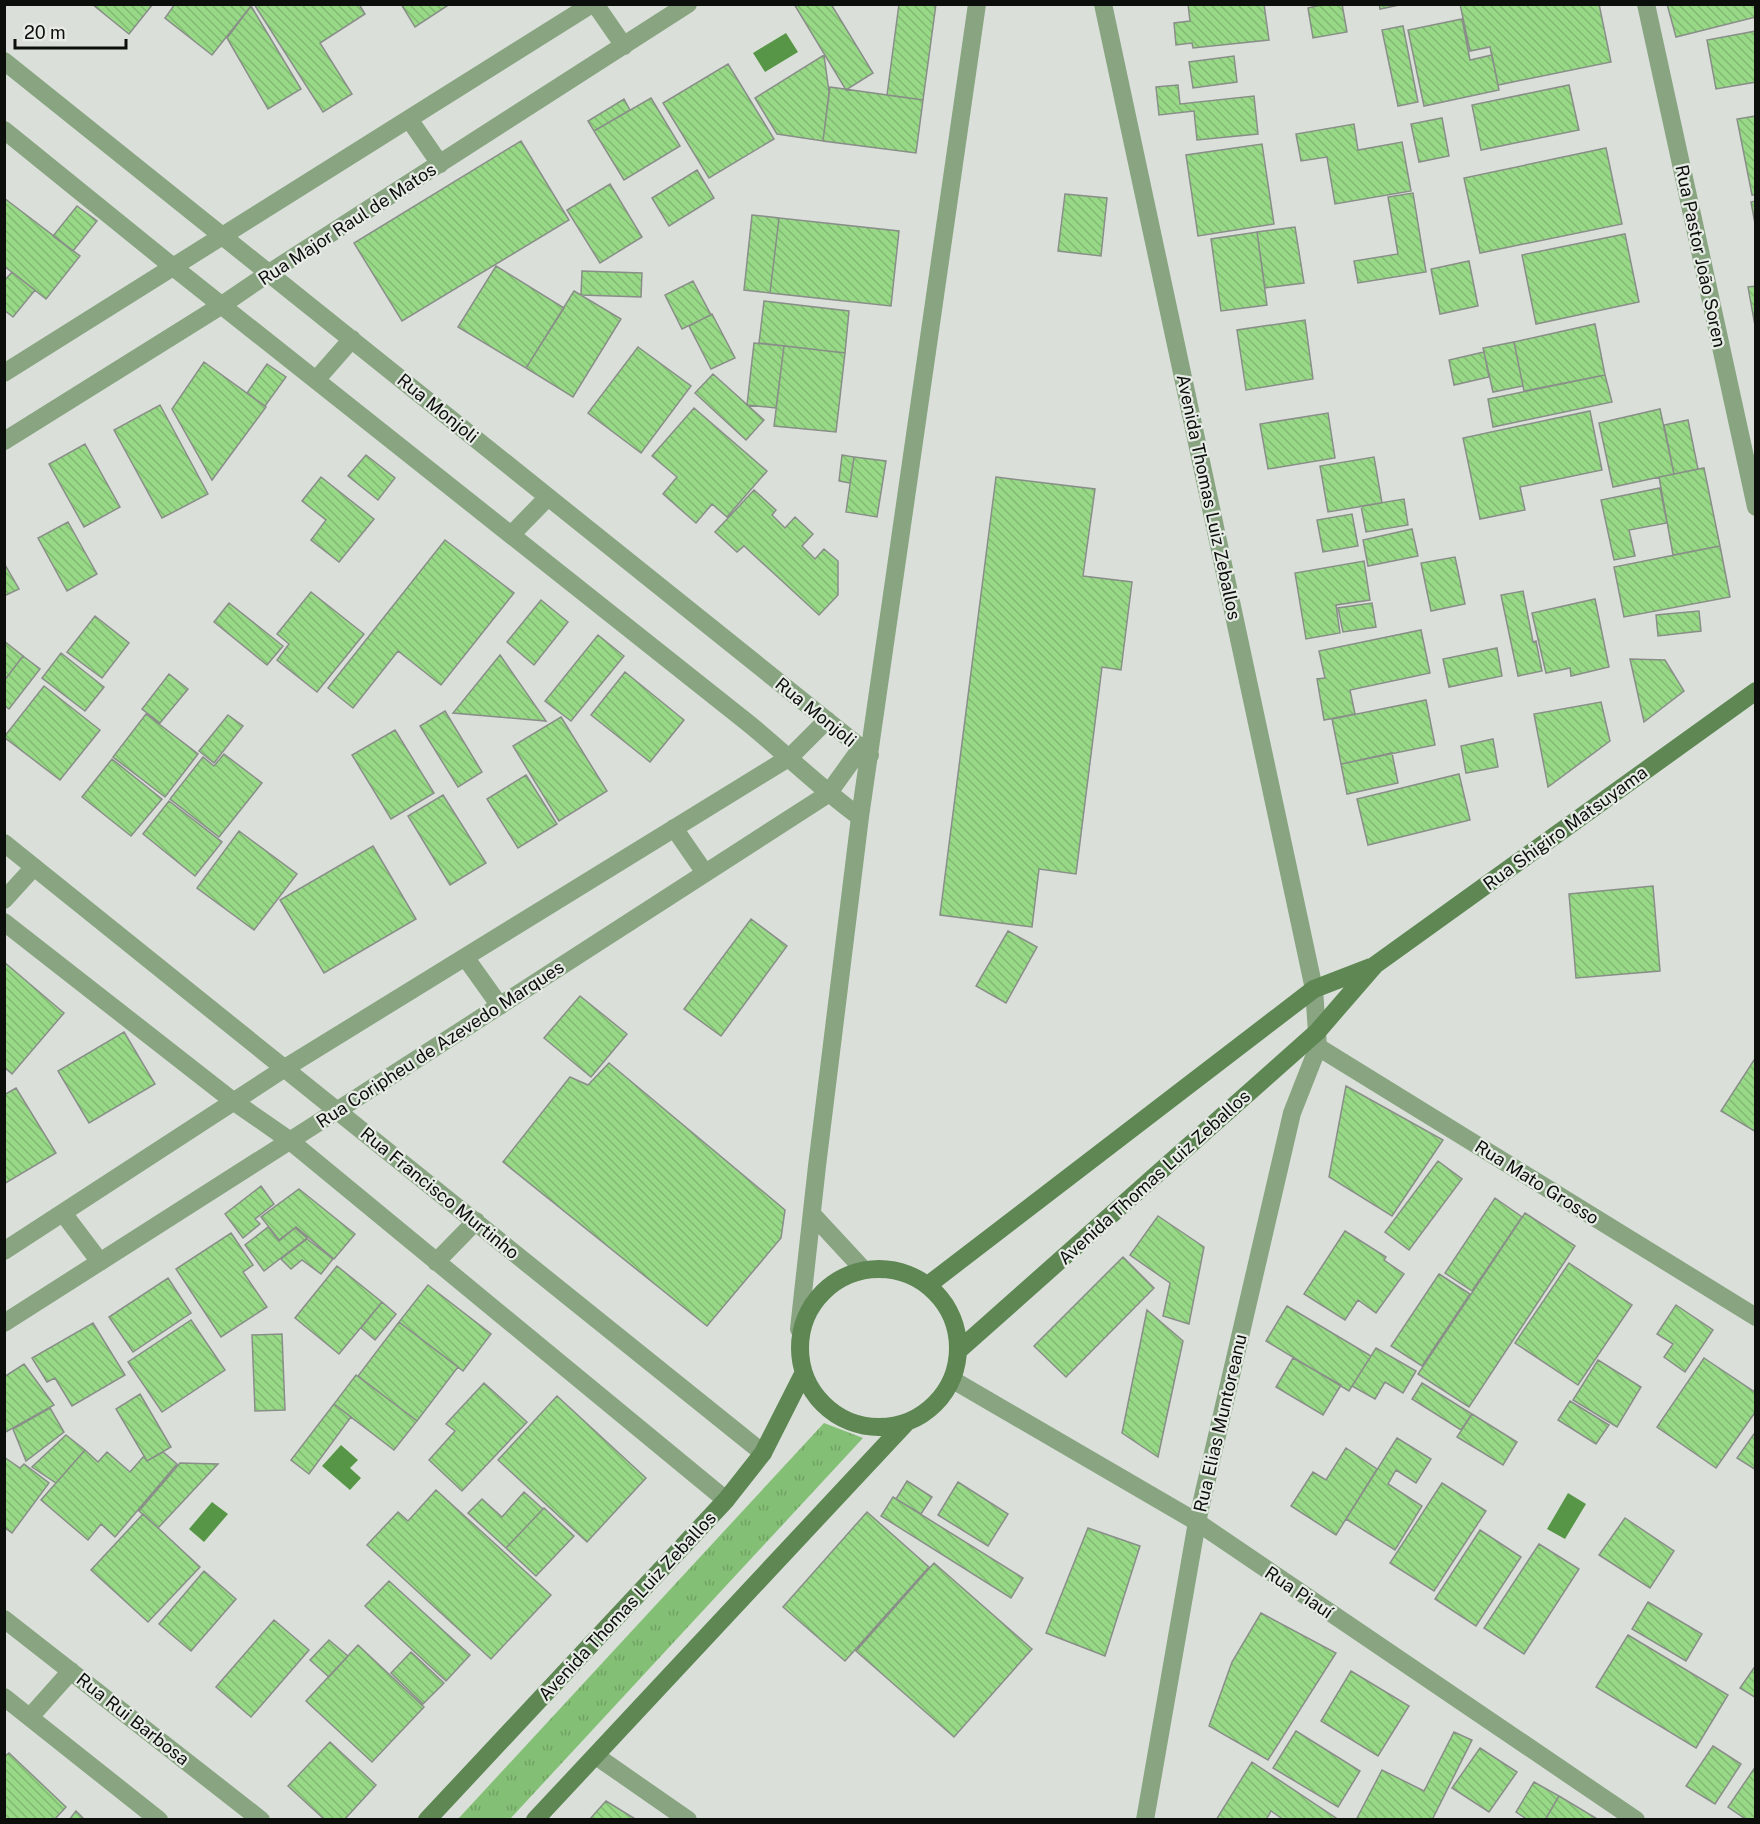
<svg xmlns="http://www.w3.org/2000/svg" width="1760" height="1824" font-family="'Public Sans',sans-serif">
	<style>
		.grass { fill: url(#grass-tufts) }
		.water { fill: #589647 }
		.building { fill: url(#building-back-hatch); stroke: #898e88; stroke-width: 1.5 }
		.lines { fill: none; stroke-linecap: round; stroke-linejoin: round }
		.minor { stroke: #88a481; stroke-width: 18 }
		.secondary { stroke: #5e8754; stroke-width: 18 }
		.labels { text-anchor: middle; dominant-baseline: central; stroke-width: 4.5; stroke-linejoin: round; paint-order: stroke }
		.street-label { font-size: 18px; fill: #0c0e0b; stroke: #e7ede6 }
	</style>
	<defs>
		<pattern id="grass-tufts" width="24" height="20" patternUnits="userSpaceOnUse" patternTransform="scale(1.5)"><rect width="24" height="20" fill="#83bf74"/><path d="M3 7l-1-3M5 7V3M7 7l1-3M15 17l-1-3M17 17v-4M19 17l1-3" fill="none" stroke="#70a363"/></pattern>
		<pattern id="building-back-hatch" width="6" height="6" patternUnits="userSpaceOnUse" patternTransform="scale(1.5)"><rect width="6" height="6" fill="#98d987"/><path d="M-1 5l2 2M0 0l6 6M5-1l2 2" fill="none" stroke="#82b973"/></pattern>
	</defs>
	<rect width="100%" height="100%" fill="#dae0d9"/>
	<path class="grass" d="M 824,1423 L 863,1438 L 510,1819 L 458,1819 Z"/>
	<path class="water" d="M 786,33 L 798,52 L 765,72 L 753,53 Z
		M 341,1445 L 358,1460 L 350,1468 L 361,1478 L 350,1490 L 322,1466 Z
		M 1568,1493 L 1586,1504 L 1565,1539 L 1547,1529 Z
		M 212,1502 L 228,1514 L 204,1542 L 189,1529 Z"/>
	<path class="building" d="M 92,4 L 153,4 L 129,34 Z
		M 175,4 L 248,4 L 251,6 L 212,55 L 165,18 Z
		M 254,4 L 359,4 L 365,14 L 320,43 L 352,94 L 323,112 Z
		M 401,4 L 450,4 L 415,27 Z
		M 794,4 L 831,4 L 873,73 L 846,90 Z
		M 899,4 L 936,4 L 923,100 L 887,95 Z
		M 1188,4 L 1264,4 L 1269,40 L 1193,48 L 1192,43 L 1176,45 L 1174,23 L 1190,21 Z
		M 1325,4 L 1342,4 L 1347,32 L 1313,38 L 1308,8 Z
		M 1379,4 L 1404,4 L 1380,9 Z
		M 1460,4 L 1599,4 L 1611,62 L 1498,85 L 1490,47 L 1470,51 Z
		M 1667,4 L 1756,4 L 1756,17 L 1676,37 Z
		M 251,6 L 301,89 L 268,109 L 227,38 Z
		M 1462,19 L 1470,60 L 1492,55 L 1499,90 L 1424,106 L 1408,30 Z
		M 1403,26 L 1418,102 L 1398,106 L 1382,30 Z
		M 1756,31 L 1756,82 L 1716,89 L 1707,40 Z
		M 824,55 L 829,92 L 823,141 L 777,134 L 755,98 Z
		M 1234,56 L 1237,82 L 1193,88 L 1189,62 Z
		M 728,64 L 774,139 L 709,178 L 663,103 Z
		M 1178,85 L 1180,104 L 1254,96 L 1258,134 L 1197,140 L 1194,111 L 1159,115 L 1156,87 Z
		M 1569,85 L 1579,130 L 1481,150 L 1472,105 Z
		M 830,87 L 923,100 L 916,153 L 823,141 Z
		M 651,98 L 680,146 L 624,180 L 594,131 Z
		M 624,99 L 630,110 L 594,131 L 588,121 Z
		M 1756,116 L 1756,195 L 1752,195 L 1737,119 Z
		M 1442,118 L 1449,156 L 1419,162 L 1411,124 Z
		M 1354,124 L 1358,150 L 1402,142 L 1411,191 L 1335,204 L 1327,157 L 1301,161 L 1296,134 Z
		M 521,141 L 569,220 L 402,321 L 354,243 Z
		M 1262,144 L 1274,224 L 1198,236 L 1186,155 Z
		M 1606,148 L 1622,224 L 1480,253 L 1464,178 Z
		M 697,170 L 714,198 L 669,226 L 652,198 Z
		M 610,184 L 642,237 L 600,263 L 567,210 Z
		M 1413,193 L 1426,272 L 1358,283 L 1354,261 L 1398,254 L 1388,197 Z
		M 1065,194 L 1107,198 L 1101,256 L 1058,251 Z
		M 4,198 L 80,256 L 46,299 L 4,266 Z
		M 1756,201 L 1756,229 L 1751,202 Z
		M 77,206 L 97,221 L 73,251 L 53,236 Z
		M 752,215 L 779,218 L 770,293 L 744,290 Z
		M 779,218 L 899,231 L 891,306 L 770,293 Z
		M 1295,227 L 1304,283 L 1265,288 L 1257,232 Z
		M 1257,232 L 1267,305 L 1221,311 L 1211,239 Z
		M 1625,234 L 1639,302 L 1536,324 L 1522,255 Z
		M 1469,261 L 1478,306 L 1440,314 L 1431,269 Z
		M 496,266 L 564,308 L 526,368 L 458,327 Z
		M 582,271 L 642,273 L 641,297 L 581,295 Z
		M 12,272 L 35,290 L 13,317 L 4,310 L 4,281 Z
		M 693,281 L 711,315 L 682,329 L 665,295 Z
		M 1756,286 L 1756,331 L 1748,287 Z
		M 574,291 L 621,319 L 573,397 L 526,368 Z
		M 764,301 L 849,311 L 845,353 L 759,343 Z
		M 712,314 L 735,358 L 711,369 L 689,326 Z
		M 1305,320 L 1313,379 L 1246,390 L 1237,330 Z
		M 1595,324 L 1605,375 L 1524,391 L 1514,342 Z
		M 1514,342 L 1523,386 L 1493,392 L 1483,348 Z
		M 754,343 L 784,346 L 776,408 L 747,405 Z
		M 784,346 L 845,353 L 836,432 L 774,426 Z
		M 638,347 L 691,386 L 641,453 L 588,413 Z
		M 1484,352 L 1489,377 L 1454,385 L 1449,360 Z
		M 204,362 L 266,407 L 212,480 L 172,409 Z
		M 267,364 L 286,377 L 265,406 L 247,393 Z
		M 713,374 L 764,420 L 746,440 L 695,393 Z
		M 1605,375 L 1612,402 L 1493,427 L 1488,399 Z
		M 160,405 L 208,494 L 162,518 L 114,430 Z
		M 694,408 L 767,471 L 727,517 L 712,504 L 696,523 L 663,494 L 677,477 L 652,456 Z
		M 1660,409 L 1674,474 L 1613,487 L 1599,423 Z
		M 1590,411 L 1602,470 L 1520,487 L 1525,510 L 1480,519 L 1463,438 Z
		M 1328,413 L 1335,458 L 1268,469 L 1260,424 Z
		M 1688,420 L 1698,469 L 1674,474 L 1664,425 Z
		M 85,444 L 120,507 L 84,527 L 49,464 Z
		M 366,455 L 395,478 L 378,500 L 348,476 Z
		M 842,455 L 854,457 L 850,483 L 839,481 Z
		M 854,457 L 886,461 L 877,517 L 846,512 Z
		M 1374,457 L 1382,503 L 1328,512 L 1320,466 Z
		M 1704,468 L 1720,546 L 1673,555 L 1659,477 Z
		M 321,477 L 374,519 L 339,562 L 311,540 L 326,520 L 302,501 Z
		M 996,477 L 1095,489 L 1083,576 L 1132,582 L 1121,670 L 1102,667 L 1076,874 L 1039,869 L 1032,927 L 940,915 Z
		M 1660,488 L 1667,523 L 1629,530 L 1635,556 L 1614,560 L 1601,500 Z
		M 754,490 L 776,510 L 772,515 L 785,528 L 795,517 L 813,534 L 802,546 L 815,559 L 824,549 L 838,561 L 838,595 L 819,615 L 744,546 L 737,552 L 715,532 Z
		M 1404,499 L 1408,525 L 1366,532 L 1361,506 Z
		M 1352,514 L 1358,546 L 1323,552 L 1317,520 Z
		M 68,522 L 97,574 L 67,591 L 38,538 Z
		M 1412,529 L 1418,556 L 1368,566 L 1363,540 Z
		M 445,540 L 514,593 L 441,685 L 398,651 L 353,708 L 328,688 Z
		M 1720,546 L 1730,597 L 1624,617 L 1614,567 Z
		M 1455,557 L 1465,604 L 1431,611 L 1421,563 Z
		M 1364,561 L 1370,600 L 1336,605 L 1340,633 L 1306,639 L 1295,573 Z
		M 4,563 L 19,589 L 4,596 Z
		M 1523,591 L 1533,642 L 1536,641 L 1542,671 L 1518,676 L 1501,595 Z
		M 311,592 L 364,634 L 317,692 L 277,660 L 289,644 L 277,634 Z
		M 1595,599 L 1609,667 L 1571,676 L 1570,668 L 1546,673 L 1532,613 Z
		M 541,600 L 568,622 L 534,665 L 507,642 Z
		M 229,603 L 283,646 L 267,665 L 214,622 Z
		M 1372,603 L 1376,627 L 1343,632 L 1338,608 Z
		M 1699,611 L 1701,631 L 1658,636 L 1656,615 Z
		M 95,616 L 129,643 L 102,678 L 67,652 Z
		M 1421,630 L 1430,673 L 1350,690 L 1355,714 L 1324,720 L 1317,679 L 1325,678 L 1319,651 Z
		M 598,635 L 624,656 L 571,721 L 545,701 Z
		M 4,641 L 23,656 L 4,681 Z
		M 1497,648 L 1502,676 L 1449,687 L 1443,659 Z
		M 61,653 L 104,687 L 85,711 L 42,678 Z
		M 500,655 L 546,721 L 453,713 Z
		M 23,656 L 40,669 L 9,709 L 4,705 L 4,681 Z
		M 1630,659 L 1665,660 L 1684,691 L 1644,722 Z
		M 625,672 L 684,720 L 650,762 L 591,715 Z
		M 169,674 L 188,689 L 160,723 L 142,709 Z
		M 44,686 L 100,730 L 60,780 L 4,737 Z
		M 1426,700 L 1435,745 L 1341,764 L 1332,719 Z
		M 1601,702 L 1610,741 L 1548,787 L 1534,714 Z
		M 445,711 L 482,772 L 458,787 L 420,726 Z
		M 146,714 L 198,754 L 165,797 L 113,757 Z
		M 228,715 L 243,726 L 214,763 L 199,751 Z
		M 561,717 L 607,791 L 559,821 L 513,746 Z
		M 395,730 L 434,793 L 391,819 L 352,755 Z
		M 1493,739 L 1498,767 L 1466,773 L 1461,746 Z
		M 1392,753 L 1398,783 L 1347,794 L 1341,764 Z
		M 224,754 L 262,783 L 219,837 L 170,799 L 203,757 L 214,766 Z
		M 112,759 L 162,799 L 131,836 L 82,797 Z
		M 1459,774 L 1470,820 L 1368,845 L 1357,799 Z
		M 526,775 L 557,824 L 518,848 L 487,799 Z
		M 443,795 L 486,863 L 450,885 L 408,816 Z
		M 169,801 L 222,842 L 195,876 L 143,834 Z
		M 239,831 L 297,874 L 254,930 L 197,888 Z
		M 373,846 L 416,919 L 324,973 L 280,900 Z
		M 1653,886 L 1660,971 L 1576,978 L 1569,894 Z
		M 751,919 L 787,946 L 721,1036 L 684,1009 Z
		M 1008,931 L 1037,947 L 1006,1003 L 976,986 Z
		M 4,962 L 64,1013 L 12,1074 L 4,1067 Z
		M 580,996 L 627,1034 L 591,1077 L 544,1038 Z
		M 124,1032 L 155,1084 L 89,1123 L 58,1071 Z
		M 1756,1057 L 1756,1132 L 1721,1111 Z
		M 609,1063 L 785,1210 L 781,1238 L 707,1326 L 503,1162 L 570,1077 L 588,1085 Z
		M 1346,1086 L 1443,1140 L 1392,1216 L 1329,1177 Z
		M 16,1088 L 56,1153 L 4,1184 L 4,1095 Z
		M 1438,1161 L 1462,1179 L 1409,1250 L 1385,1232 Z
		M 261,1186 L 274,1204 L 255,1219 L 260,1224 L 243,1238 L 225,1214 Z
		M 299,1189 L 355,1234 L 334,1259 L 296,1227 L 279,1240 L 261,1217 Z
		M 1495,1198 L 1522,1217 L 1472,1291 L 1445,1273 Z
		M 1525,1213 L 1575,1246 L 1469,1407 L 1418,1374 Z
		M 1158,1216 L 1204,1247 L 1189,1324 L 1163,1316 L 1170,1283 L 1130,1255 Z
		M 268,1227 L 279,1241 L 295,1228 L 307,1238 L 264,1271 L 245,1245 Z
		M 1345,1231 L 1386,1257 L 1384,1260 L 1404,1274 L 1376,1313 L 1358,1300 L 1345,1320 L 1304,1294 Z
		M 231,1233 L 253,1265 L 243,1272 L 267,1307 L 221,1337 L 176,1269 Z
		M 307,1239 L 333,1259 L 321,1274 L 302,1260 L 291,1269 L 281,1259 Z
		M 1123,1257 L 1154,1288 L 1066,1377 L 1034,1346 Z
		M 1569,1263 L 1632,1305 L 1578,1385 L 1515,1343 Z
		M 337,1266 L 382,1302 L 339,1354 L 295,1318 Z
		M 1439,1274 L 1470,1294 L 1422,1366 L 1391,1346 Z
		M 168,1278 L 191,1313 L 133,1352 L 109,1317 Z
		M 428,1285 L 491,1334 L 463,1371 L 399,1322 Z
		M 382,1302 L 396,1314 L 375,1340 L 361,1328 Z
		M 1676,1305 L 1713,1330 L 1685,1372 L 1664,1357 L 1673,1344 L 1657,1334 Z
		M 1287,1306 L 1371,1356 L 1349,1391 L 1266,1341 Z
		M 1147,1310 L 1183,1341 L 1158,1457 L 1122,1433 Z
		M 191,1320 L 225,1370 L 162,1412 L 128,1362 Z
		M 399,1322 L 458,1367 L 417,1421 L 358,1376 Z
		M 93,1323 L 125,1375 L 72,1406 L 55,1378 L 47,1382 L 32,1358 Z
		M 282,1334 L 285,1410 L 255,1411 L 252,1335 Z
		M 1376,1348 L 1416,1371 L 1403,1393 L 1385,1382 L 1375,1399 L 1352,1386 Z
		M 1293,1358 L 1341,1385 L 1323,1415 L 1276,1387 Z
		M 1704,1358 L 1756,1393 L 1756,1411 L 1716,1468 L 1657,1427 Z
		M 1598,1360 L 1641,1387 L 1617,1427 L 1573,1400 Z
		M 24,1364 L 54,1405 L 4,1433 L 4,1377 Z
		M 356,1375 L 417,1421 L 394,1450 L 334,1404 Z
		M 484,1383 L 527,1422 L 462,1491 L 429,1460 L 455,1431 L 446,1424 Z
		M 1422,1383 L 1472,1414 L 1461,1430 L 1412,1399 Z
		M 140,1394 L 171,1447 L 147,1461 L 116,1409 Z
		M 557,1396 L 646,1478 L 587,1542 L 498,1460 Z
		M 1570,1401 L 1609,1425 L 1596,1444 L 1558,1420 Z
		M 334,1404 L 351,1417 L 309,1474 L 291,1460 Z
		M 50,1408 L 64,1432 L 26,1461 L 13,1429 Z
		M 1472,1414 L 1517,1442 L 1503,1465 L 1457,1437 Z
		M 1756,1431 L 1756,1470 L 1737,1458 Z
		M 66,1435 L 85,1450 L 56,1483 L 32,1467 Z
		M 1397,1438 L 1431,1459 L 1416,1483 L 1396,1470 L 1388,1484 L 1422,1506 L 1395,1550 L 1346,1519 Z
		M 1346,1448 L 1377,1469 L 1336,1535 L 1291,1506 L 1313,1472 L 1326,1480 Z
		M 85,1450 L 98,1462 L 107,1452 L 130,1472 L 144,1456 L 147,1461 L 163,1452 L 177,1464 L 115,1537 L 101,1524 L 88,1540 L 41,1500 Z
		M 4,1457 L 20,1468 L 24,1464 L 49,1483 L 12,1533 L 4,1527 Z
		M 180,1463 L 218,1464 L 158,1528 L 139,1511 Z
		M 907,1481 L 932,1497 L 921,1514 L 896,1499 Z
		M 958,1482 L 1008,1514 L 988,1546 L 938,1515 Z
		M 1442,1483 L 1486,1511 L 1434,1591 L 1390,1563 Z
		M 436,1490 L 551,1595 L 491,1659 L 367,1545 L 398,1512 L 408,1521 Z
		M 524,1492 L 543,1509 L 506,1548 L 468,1513 L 482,1499 L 502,1517 Z
		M 893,1497 L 1023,1578 L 1011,1598 L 881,1516 Z
		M 544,1508 L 574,1536 L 536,1576 L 506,1548 Z
		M 867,1512 L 929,1567 L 845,1661 L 783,1607 Z
		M 143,1514 L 200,1567 L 148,1622 L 91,1570 Z
		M 1625,1518 L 1674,1551 L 1650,1588 L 1599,1555 Z
		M 1088,1528 L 1140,1546 L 1105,1656 L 1046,1633 Z
		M 1480,1530 L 1521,1557 L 1476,1626 L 1435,1599 Z
		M 1539,1544 L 1579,1569 L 1524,1654 L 1484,1628 Z
		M 934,1563 L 1032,1649 L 954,1737 L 856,1651 Z
		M 204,1571 L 236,1599 L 191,1651 L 159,1624 Z
		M 389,1581 L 470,1655 L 446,1681 L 365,1606 Z
		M 1648,1602 L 1702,1634 L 1686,1661 L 1632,1629 Z
		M 1261,1613 L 1336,1653 L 1268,1760 L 1209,1726 L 1232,1662 Z
		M 274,1620 L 309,1650 L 251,1717 L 216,1687 Z
		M 1628,1635 L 1728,1695 L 1696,1748 L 1596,1687 Z
		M 329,1640 L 348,1656 L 329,1677 L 310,1660 Z
		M 358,1645 L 424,1707 L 372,1762 L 306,1701 Z
		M 411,1652 L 444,1683 L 423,1704 L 391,1673 Z
		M 1756,1665 L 1756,1698 L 1740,1688 Z
		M 1351,1671 L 1409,1706 L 1378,1756 L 1321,1721 Z
		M 1296,1731 L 1360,1771 L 1338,1807 L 1273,1768 Z
		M 1454,1732 L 1472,1740 L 1432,1820 L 1356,1820 L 1382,1770 L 1424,1791 Z
		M 330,1742 L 376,1785 L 344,1820 L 325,1820 L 288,1786 Z
		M 1713,1746 L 1741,1764 L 1715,1804 L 1686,1786 Z
		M 1480,1748 L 1517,1772 L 1489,1812 L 1452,1788 Z
		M 9,1753 L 66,1807 L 54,1820 L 4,1820 L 4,1757 Z
		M 1252,1762 L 1339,1820 L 1284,1820 L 1271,1811 L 1266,1820 L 1216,1820 Z
		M 1756,1766 L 1756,1820 L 1747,1820 L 1728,1807 Z
		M 1534,1782 L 1559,1796 L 1545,1820 L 1528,1820 L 1516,1812 Z
		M 1559,1796 L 1599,1820 L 1545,1820 Z
		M 606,1801 L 637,1820 L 589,1820 Z
		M 76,1811 L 85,1820 L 69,1820 Z"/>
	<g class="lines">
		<path class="minor" d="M 595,4 L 624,46
			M 1103,4 L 1314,989 L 1318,1047 L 1292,1113 L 1197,1522 L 1145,1820
			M 1646,4 L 1756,507
			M 4,61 L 870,755
			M 409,119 L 440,164
			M 4,130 L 172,266 L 748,723 C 786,754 821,789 860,817
			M 4,373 L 592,4
			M 316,380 L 352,339
			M 4,441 L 222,305 L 269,273 L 688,4
			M 511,535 L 548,497
			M 674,828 L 705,873
			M 4,843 L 763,1453
			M 4,900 L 34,867
			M 4,922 L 233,1101 L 289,1140 L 726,1500
			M 465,957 L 500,1006
			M 1318,1047 L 1756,1317
			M 63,1213 L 100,1262
			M 812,1214 L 863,1269
			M 4,1251 L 285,1068 L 790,757 L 827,720
			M 436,1262 L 476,1221
			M 4,1323 L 338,1110 L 828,794 L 861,748
			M 799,1329 L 817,1166 L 860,817 L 977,4
			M 953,1380 L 1197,1522 L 1636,1820
			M 4,1619 L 261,1820
			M 4,1697 L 159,1820
			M 30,1717 L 71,1671
			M 596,1756 L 688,1820"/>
		<path class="secondary" d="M800 1348a79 79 0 1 1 158 0a79 79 0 1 1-158 0Z
			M 928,1285 L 1314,989 L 1371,967
			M 959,1350 L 1317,1032 L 1375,965 L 1756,691
			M 427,1820 L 726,1500 L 763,1453 L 802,1376
			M 535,1820 L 905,1424"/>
	</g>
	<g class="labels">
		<g class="street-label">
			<text transform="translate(347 224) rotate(-33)">Rua Major Raul de Matos</text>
			<text transform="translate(1701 256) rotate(78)">Rua Pastor João Soren</text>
			<text transform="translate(438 408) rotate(39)">Rua Monjoli</text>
			<text transform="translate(1209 497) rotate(78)">Avenida Thomas Luiz Zeballos</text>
			<text transform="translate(816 712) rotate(39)">Rua Monjoli</text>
			<text transform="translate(1565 828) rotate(-36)">Rua Shigiro Matsuyama</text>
			<text transform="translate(440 1044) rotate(-33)">Rua Coripheu de Azevedo Marques</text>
			<text transform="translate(1154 1177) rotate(-42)">Avenida Thomas Luiz Zeballos</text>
			<text transform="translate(1537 1182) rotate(32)">Rua Mato Grosso</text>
			<text transform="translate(440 1193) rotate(39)">Rua Francisco Murtinho</text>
			<text transform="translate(1220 1423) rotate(-77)">Rua Elias Muntoreanu</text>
			<text transform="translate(1299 1592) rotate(34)">Rua Piauí</text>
			<text transform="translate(627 1606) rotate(-47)">Avenida Thomas Luiz Zeballos</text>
			<text transform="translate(133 1719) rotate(38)">Rua Rui Barbosa</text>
		</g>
	</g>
	<rect width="1760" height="1824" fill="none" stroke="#0c0e0b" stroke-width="12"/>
	<path d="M15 39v9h111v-9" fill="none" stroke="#0c0e0b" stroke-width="3"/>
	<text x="24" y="39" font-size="18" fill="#0c0e0b" stroke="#e7ede6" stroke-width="4.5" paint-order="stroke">20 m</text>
</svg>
